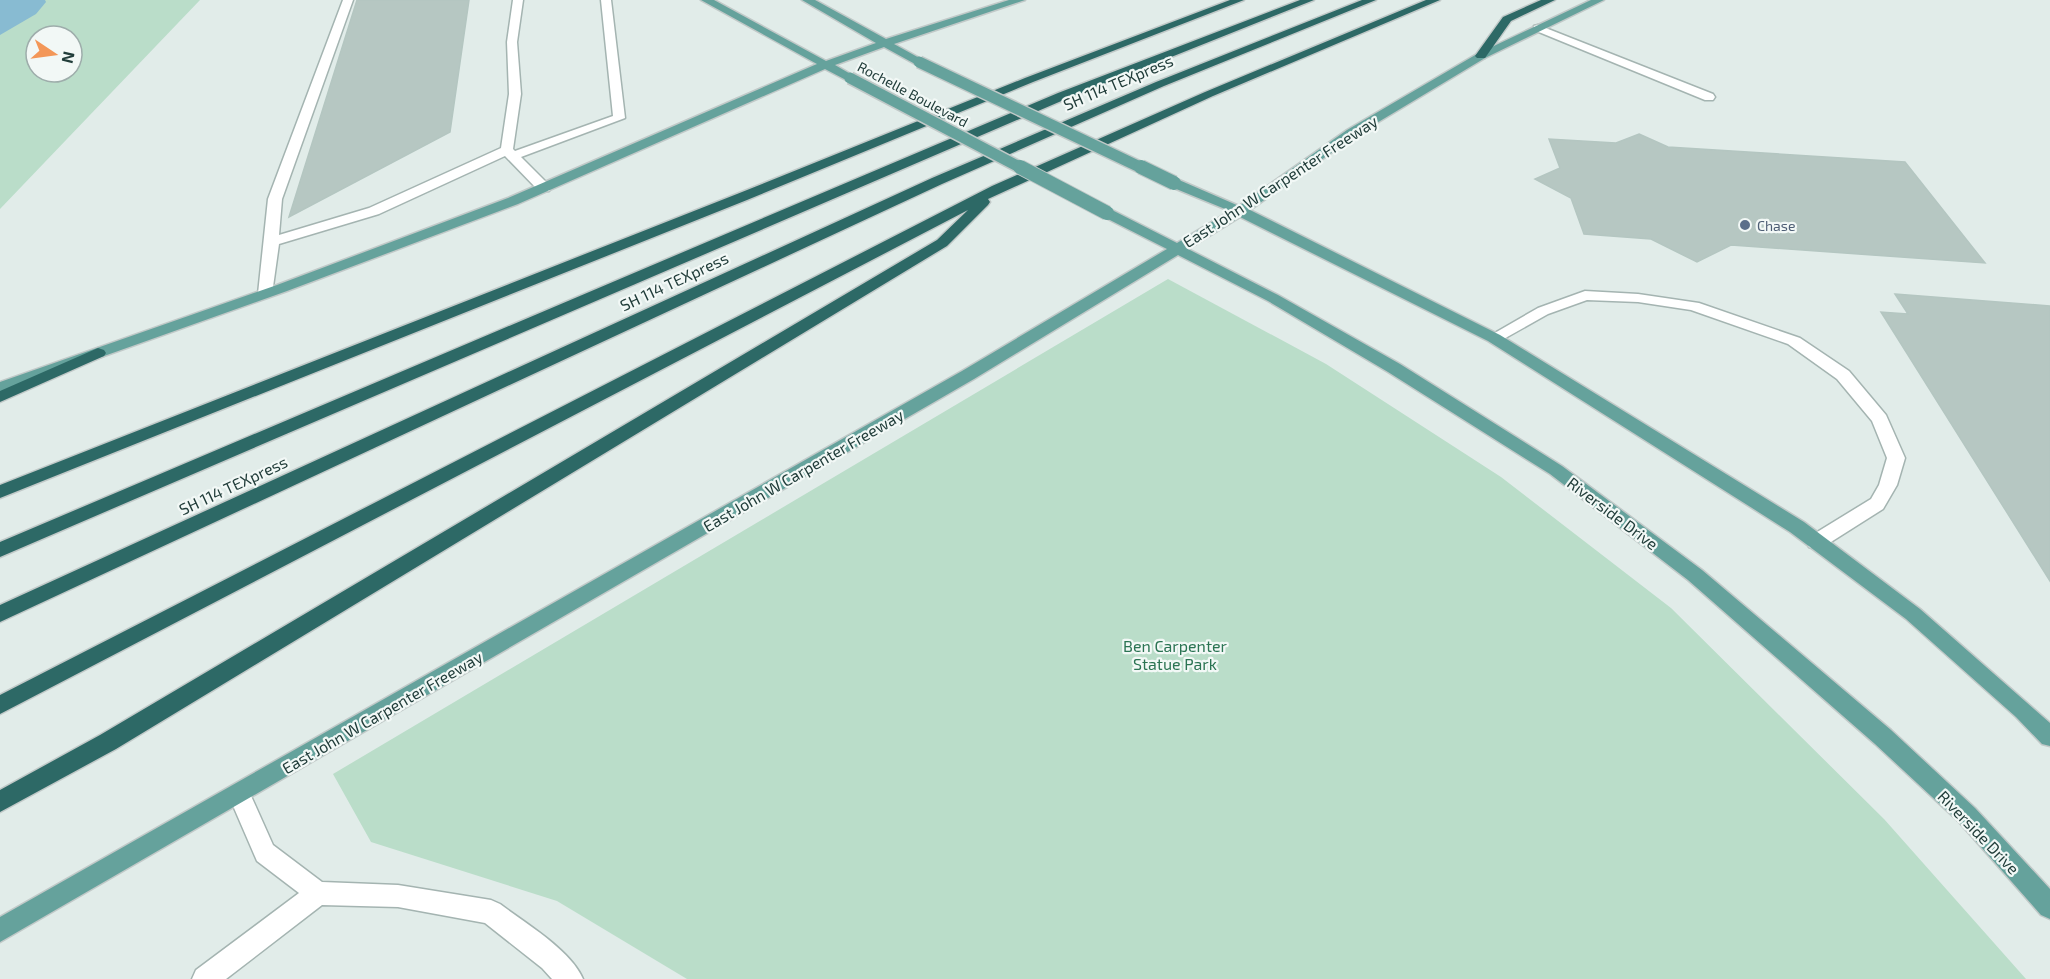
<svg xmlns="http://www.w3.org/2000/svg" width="2050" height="979" font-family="'Exo 2',sans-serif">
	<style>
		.green { fill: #baddc9; fill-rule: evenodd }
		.water { fill: #88bbd2 }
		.building { fill: #b6c7c2; stroke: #b4c6c1; stroke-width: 1.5 }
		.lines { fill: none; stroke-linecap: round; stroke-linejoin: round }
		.minor-casing { stroke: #a4b4b1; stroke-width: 3 }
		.major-casing { stroke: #c1c9c8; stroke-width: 3 }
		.highway-casing { stroke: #c1c9c8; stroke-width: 3 }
		.minor { fill: #fff; fill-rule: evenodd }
		.major { fill: #65a29c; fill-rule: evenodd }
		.highway { fill: #2d6966; fill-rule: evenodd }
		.major-bridge-far1-casing { stroke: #c1c9c8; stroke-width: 14; stroke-linecap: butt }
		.major-bridge-casing { stroke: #c1c9c8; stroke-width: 16; stroke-linecap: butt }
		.major-bridge-far1 { stroke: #65a29c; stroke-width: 11 }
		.major-bridge { stroke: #65a29c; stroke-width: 14 }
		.service-dot { fill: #5c6f8a; stroke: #f2f8f6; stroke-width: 2 }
		.labels { text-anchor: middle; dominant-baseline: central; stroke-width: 4.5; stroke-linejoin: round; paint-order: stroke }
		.far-street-label { font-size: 14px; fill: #213d3a; stroke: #f2f8f6 }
		.far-service-label { font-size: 14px; fill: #4e5e75; stroke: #f2f8f6; text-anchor: start }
		.street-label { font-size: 16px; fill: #213d3a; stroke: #f2f8f6 }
		.park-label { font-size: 16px; fill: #2b7453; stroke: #f2f8f6 }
	</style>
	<rect width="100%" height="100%" fill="#e1ece9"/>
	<path class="green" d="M 0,0 L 200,0 L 0,209 ZM 36,36 L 72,36 L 72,72 L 36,72 Z
		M 1168,279 L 1326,364 L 1501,477 L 1671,608 L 1884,819 L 2026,979 L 687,979 L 557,901 L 371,842 L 333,774 Z"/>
	<path class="water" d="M 0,0 L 45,0 L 46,2 L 36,14 L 0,35 Z"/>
	<path class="building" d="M 357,0 L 469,0 L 450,132 L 289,217 Z
		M 1639,134 L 1668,147 L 1905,162 L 1985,263 L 1731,245 L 1697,262 L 1651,239 L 1584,234 L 1571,198 L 1535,179 L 1560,168 L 1549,139 L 1616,143 Z
		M 1895,294 L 2050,306 L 2050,581 L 1881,312 L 1908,314 Z"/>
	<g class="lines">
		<g class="minor-casing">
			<path id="minor" d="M 343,0 L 353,0 L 282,199 L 279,235 L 369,208 L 501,148 L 509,94 L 507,42 L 513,0 L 523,0 L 517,42 L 521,94 L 513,149 L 515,151 L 613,116 L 601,0 L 611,0 L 625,118 L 521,157 L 549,185 L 551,188 L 549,191 L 539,191 L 505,156 L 379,214 L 279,244 L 272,294 L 265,298 L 260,297 L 258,294 L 268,199 Z
				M 1538,25 L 1713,94 L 1715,97 L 1713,100 L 1705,100 L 1534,30 L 1534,26 Z
				M 1585,291 L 1638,294 L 1699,303 L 1800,338 L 1849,371 L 1886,415 L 1905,458 L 1897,485 L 1883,509 L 1823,547 L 1816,549 L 1809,547 L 1807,542 L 1809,537 L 1871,499 L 1879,485 L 1887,458 L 1872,421 L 1837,379 L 1788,344 L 1691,310 L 1638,302 L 1587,300 L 1548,314 L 1500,341 L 1494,343 L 1486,338 L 1538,308 Z
				M 239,784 L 247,787 L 273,845 L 322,882 L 398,885 L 491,900 L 500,904 C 525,923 571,950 583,979 L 552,979 L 542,968 L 485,923 L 398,907 L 322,905 L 226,979 L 192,979 L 196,970 L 299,893 L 257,861 L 228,794 L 231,787 Z"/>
		</g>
		<g class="major-casing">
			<path id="major" d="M 701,0 L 714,0 L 826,61 L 876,43 L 802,0 L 815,0 L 886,39 L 1009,0 L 1025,0 L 894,44 L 923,60 L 923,64 L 915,64 L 884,47 L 835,65 L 854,76 L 854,80 L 846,80 L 825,69 L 518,204 L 287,291 L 0,393 L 0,382 L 277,285 L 508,198 L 817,64 Z
				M 1591,0 L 1604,0 L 1485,58 L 1355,136 L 1250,210 L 1500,335 L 1804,522 L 1920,609 L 2050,723 L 2050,746 L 2042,744 L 2016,717 L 1906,619 L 1790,532 L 1488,341 L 1240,217 L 1188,249 L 1278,295 L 1400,364 L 1562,466 L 1702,570 L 1891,730 L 1975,808 L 2050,889 L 2050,919 L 2041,915 L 1959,822 L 1875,744 L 1688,580 L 1550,474 L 1388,372 L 1268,301 L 1178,255 L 974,379 L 0,942 L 0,917 L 962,371 L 1167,249 L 1102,216 L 1100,213 L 1102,210 L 1112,210 L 1177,243 L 1230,211 L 1169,186 L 1167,183 L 1169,180 L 1179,180 L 1239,206 L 1347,130 L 1477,54 Z"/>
		</g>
		<g class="highway-casing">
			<path id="highway" d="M 1230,0 L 1244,0 L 1033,82 L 747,200 L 0,498 L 0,485 L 737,194 L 1025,78 Z
				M 1300,0 L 1314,0 L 1066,99 L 0,557 L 0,542 L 1058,93 Z
				M 1362,0 L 1376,0 L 1164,86 L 942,184 L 0,622 L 0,605 L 932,178 L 1156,82 Z
				M 1426,0 L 1440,0 L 1213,96 L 988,199 L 990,202 L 988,205 L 947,246 L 116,749 L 0,812 L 0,790 L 100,735 L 937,240 L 968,210 L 0,714 L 0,695 L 992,186 L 1205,92 Z
				M 1541,0 L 1555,0 L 1511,21 L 1485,58 L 1477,58 L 1475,56 L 1503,17 Z
				M 98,348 L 104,350 L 106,353 L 104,356 L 0,402 L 0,391 Z"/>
		</g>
		<use href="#minor" class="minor"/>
		<use href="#major" class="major"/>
		<use href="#highway" class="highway"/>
		<g class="major-bridge-far1-casing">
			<path id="major-bridge-far1" d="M 919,62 L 1144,169
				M 850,78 L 1023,169"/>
		</g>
		<g class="major-bridge-casing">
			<path id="major-bridge" d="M 1020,167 L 1107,213
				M 1141,167 L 1174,183"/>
		</g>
		<use href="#major-bridge-far1" class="major-bridge-far1"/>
		<use href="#major-bridge" class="major-bridge"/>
	</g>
	<circle class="service-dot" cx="1745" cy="225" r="6"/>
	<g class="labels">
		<g class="far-street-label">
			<text transform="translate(913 94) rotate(28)">Rochelle Boulevard</text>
		</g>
		<g class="far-service-label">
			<text x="1757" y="225">Chase</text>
		</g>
		<g class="street-label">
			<text transform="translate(1118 82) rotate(-23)">SH 114 TEXpress</text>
			<text transform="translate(1280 181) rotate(-33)">East John W Carpenter Freeway</text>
			<text transform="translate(674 281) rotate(-25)">SH 114 TEXpress</text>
			<text transform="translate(803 470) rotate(-30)">East John W Carpenter Freeway</text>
			<text transform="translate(233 485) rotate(-25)">SH 114 TEXpress</text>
			<text transform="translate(1613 513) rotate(37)">Riverside Drive</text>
			<text transform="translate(382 712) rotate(-30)">East John W Carpenter Freeway</text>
			<text transform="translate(1979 832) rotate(46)">Riverside Drive</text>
		</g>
		<g class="park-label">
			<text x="1175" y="645">Ben Carpenter<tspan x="1175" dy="18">Statue Park</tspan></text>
		</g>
	</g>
	<g transform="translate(54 54) rotate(103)"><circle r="28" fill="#f2f8f6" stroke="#9eadab" stroke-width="1.5"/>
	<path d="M0-4.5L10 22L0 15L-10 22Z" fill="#f39758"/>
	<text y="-9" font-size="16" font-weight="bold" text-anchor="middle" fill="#213d3a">N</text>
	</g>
</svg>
